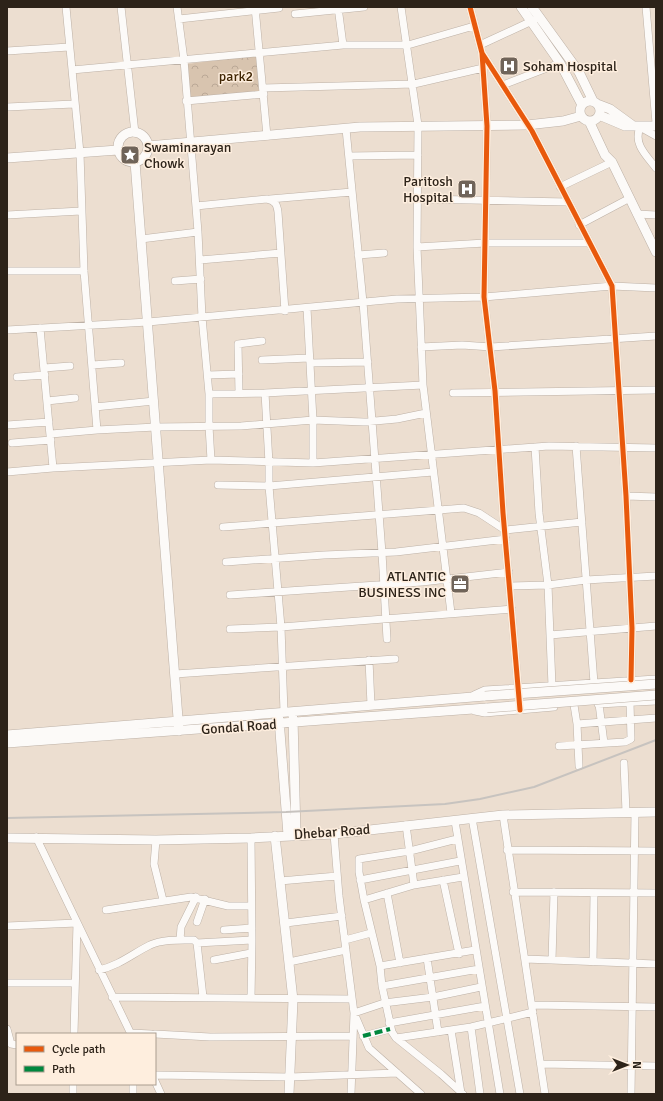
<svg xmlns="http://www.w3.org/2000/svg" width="663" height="1101" font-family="Signika,sans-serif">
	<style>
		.forest { fill: url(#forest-crowns) }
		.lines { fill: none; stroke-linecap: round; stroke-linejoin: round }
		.street-casing { stroke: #bdb1a6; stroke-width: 8 }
		.secondary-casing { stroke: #bdb1a6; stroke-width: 10 }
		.street { stroke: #fcfaf8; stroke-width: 7 }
		.secondary { stroke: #fcfaf8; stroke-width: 9 }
		.rail { stroke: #c7c3bf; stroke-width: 2 }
		.secondary-bridge-casing { stroke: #bdb1a6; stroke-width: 10; stroke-linecap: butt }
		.secondary-bridge { stroke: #fcfaf8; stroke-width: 9 }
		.quiet { stroke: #00873e; stroke-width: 4; stroke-dasharray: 8 4; stroke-linecap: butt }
		.cycleway-casing { stroke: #feeede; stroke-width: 8 }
		.cycleway { stroke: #e8590c; stroke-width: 5 }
		.labels { text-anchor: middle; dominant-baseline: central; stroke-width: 3; stroke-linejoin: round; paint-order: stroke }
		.poi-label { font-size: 14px; fill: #2d2319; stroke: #feeede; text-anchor: start }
		.park-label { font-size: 14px; fill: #3f2503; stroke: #feeede }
		.street-label { font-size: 14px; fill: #2d2319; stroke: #feeede }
	</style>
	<defs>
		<pattern id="forest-crowns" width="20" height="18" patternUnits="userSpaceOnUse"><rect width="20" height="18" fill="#d8c4af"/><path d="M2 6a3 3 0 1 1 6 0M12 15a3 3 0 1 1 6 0" fill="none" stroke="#baa896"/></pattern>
	</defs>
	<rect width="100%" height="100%" fill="#ecded0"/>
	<path class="forest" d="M 257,55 L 259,92 L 188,99 L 187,64 Z"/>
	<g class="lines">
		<g class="street-casing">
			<path id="street" d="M 66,7 L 80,153 L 84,271 L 97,430
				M 121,7 L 135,133
				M 177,7 L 184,60 L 198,232 L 202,317 L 209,394 L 209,426 L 211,460
				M 255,7 L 267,136
				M 338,7 L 343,45
				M 401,7 L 418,125 L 417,247 L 423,385 L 451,613
				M 470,7 L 482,53 L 487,126 L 484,297 L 495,391 L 503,513 L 520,710
				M 646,7 L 656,123
				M 295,14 L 364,7
				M 179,19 L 279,8
				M 480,45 L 534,20
				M 7,51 L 69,47
				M 482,53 L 532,131 L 612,286 L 626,496 L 632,628 L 631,680
				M 72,70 L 343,45 L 408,45 L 474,26
				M 503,85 L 560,63
				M 263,88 L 414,84 L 483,68
				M 186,101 L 264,94
				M 7,107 L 74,104
				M 346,129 L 363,302 L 382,553 L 387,639
				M 656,136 L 640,127 C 633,144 646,155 656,168
				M 349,156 L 418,155
				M 560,187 L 612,162
				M 270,199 L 352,192
				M 418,199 L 567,202
				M 196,206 L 267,199 C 275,201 277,204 278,212 L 285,311
				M 637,214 L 656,215
				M 7,215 L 81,211
				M 579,225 L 630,198
				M 141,239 L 198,232
				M 417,247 L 485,243 L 589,243
				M 358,255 L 384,253
				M 200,260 L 281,253
				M 7,271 L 84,271
				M 175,281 L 201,279
				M 307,308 L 313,420 L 313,463
				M 40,328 L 53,468
				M 7,330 L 148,322 L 397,299 L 484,297 L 612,286 L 656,288
				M 421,347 L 462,345 L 491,347 L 656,336
				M 262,360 L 309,358
				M 310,363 L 368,362
				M 92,365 L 121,363
				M 44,368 L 70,366
				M 208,375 L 239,374
				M 17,377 L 45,375
				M 239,393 L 238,344 L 262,341
				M 265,393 L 423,385
				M 453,393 L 656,390
				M 209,394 L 265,393 L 269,463 L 269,486 L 281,627 L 284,712
				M 47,401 L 75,398
				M 95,407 L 154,401
				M 7,425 L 49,422
				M 51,434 L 97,430 L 156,427 L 241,426 L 313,420 L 364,422 L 397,419 L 426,413
				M 12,443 L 51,440
				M 576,446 L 594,683
				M 535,447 L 539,513 L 548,585 L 552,686
				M 7,472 L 53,468 L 211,460 L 313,463 L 549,446 L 656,448
				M 218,485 L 269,486 L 433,472
				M 626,496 L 656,497
				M 223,527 L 464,508 L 479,513 L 505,530 L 582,522
				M 226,562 L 324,555 L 396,552 L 506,539
				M 510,586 L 548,585 L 586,580 L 656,576
				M 230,595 L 422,582 L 509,572
				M 230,629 L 281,627 L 512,609
				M 550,635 L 656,626
				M 369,660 L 371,705
				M 175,674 L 395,659
				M 474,695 L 485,690 L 656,679
				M 598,704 L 656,701
				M 599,704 L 604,743
				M 574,705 L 577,724 L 579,766
				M 475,711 L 485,713 L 554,707
				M 577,724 L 656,718
				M 559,746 L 625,742 L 631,739 L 630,702
				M 624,763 L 626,812
				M 503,815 L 545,1094
				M 472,818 L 520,1094
				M 455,821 L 500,1094
				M 406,825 L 414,885
				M 334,834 L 339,896 L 354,1013 L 369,1048 L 421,1094
				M 36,837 L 131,1034
				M 251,838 L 252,940 L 251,998
				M 156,840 L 154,864 L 163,900
				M 507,850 L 656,851
				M 463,877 L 414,885 L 364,900 L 380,966 L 382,986 L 392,1032 L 396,1038 L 471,1027 L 533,1012
				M 360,880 L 460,861
				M 443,880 L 459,954
				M 280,881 L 337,876
				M 513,892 L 656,893
				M 387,893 L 400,963
				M 364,900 L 359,872 L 359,859 L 410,851 L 457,839
				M 106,910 L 191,897 L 228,906 L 251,906
				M 197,922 L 205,899
				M 286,923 L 342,916
				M 7,926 L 77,923 L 74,1034
				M 224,930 L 252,928
				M 180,940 L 181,927 L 196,897
				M 345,940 L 371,933
				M 197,943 L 252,940
				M 427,958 L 438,1032
				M 525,959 L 656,964
				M 214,960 L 251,953
				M 552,960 L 554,892
				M 289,962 L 346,950
				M 593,962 L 594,893
				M 380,966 L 475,950
				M 99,970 C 120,965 132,954 150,945 C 163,939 180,940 194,940 L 197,943 L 203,997
				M 7,983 L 75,983
				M 382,986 L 479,969
				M 112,997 L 352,999
				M 532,1005 L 656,1007
				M 389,1023 L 485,1006
				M 471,1027 L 480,1094
				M 7,1029 L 11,1044 L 17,1045
				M 451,1030 L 461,1093
				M 131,1033 L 151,1034
				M 155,1034 L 210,1037 L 353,1036
				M 363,1036 L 390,1029
				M 396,1038 L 441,1074 L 463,1094
				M 541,1064 L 656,1066
				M 155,1075 L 290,1077 L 397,1073
				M 155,1081 L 161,1094
				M 73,1094 L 73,1084
				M 133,1094 L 133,1084
				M 351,1094 L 354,1013 L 384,1003 L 433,997 L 481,987
				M 631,1094 L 635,812"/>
		</g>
		<g class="secondary-casing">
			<path id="secondary" d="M 521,7 L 560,63 L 582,105
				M 532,7 L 579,72 L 593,101
				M580 111a10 10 0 1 1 20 0a10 10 0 1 1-20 0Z
				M 597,104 L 610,109 L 632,125
				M 599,115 L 625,126 L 656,126
				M 589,121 L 605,155 L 612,162 L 656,252
				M118 147a15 15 0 1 1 30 0a15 15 0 1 1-30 0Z
				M 148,146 L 360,127 L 527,125 L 563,121 L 581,116
				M 7,158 L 118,150
				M 135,162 L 179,731
				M 293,718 L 296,834
				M 279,719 L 288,835
				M 7,735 L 485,696
				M 7,743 L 487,708
				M 275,836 L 293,1000 L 289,1094
				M 7,838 L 156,840 L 251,838 L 334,834 L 503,815 L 656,812"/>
		</g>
		<use href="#street" class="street"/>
		<use href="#secondary" class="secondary"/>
		<path class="rail" d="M 7,818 L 286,812 L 445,804 L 480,799 L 534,787 L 656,740"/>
		<g class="secondary-bridge-casing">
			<path id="secondary-bridge" d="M 485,696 L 656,684
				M 487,708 L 656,695"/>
		</g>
		<use href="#secondary-bridge" class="secondary-bridge"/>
		<path class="quiet" d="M 363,1036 L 390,1029"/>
		<g class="cycleway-casing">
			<path id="cycleway" d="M 470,7 L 482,53 L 487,126 L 484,297 L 495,391 L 503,513 L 520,710
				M 482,53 L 532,131 L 612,286 L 626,496 L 632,628 L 631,680"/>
		</g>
		<use href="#cycleway" class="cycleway"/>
	</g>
	<defs>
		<g id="hospital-square" transform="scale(1)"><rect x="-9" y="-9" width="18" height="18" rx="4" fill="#706459" stroke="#feeede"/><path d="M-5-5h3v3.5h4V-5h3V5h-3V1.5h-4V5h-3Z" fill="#fff"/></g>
		<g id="sight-square" transform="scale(1)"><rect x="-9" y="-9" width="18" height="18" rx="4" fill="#706459" stroke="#feeede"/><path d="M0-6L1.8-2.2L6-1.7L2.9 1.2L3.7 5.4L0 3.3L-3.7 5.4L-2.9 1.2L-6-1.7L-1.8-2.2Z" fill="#fff"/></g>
		<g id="office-square" transform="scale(1)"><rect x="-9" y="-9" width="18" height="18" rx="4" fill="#706459" stroke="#feeede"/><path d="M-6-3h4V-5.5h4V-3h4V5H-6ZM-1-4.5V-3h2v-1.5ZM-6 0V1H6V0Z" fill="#fff"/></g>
	</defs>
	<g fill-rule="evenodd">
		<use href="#hospital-square" x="509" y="66"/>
		<use href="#sight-square" x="130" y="155"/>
		<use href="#hospital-square" x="467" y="189"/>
		<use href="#office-square" x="460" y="584"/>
	</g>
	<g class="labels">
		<g class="poi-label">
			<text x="523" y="66">Soham Hospital</text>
			<text x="144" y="147">Swaminarayan<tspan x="144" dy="16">Chowk</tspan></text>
			<text x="453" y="181" text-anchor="end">Paritosh<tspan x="453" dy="16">Hospital</tspan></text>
			<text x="446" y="576" text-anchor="end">ATLANTIC<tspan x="446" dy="16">BUSINESS INC</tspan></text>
		</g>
		<g class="park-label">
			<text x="236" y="76">park2</text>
		</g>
		<g class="street-label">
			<text transform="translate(239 727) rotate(-4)">Gondal Road</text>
			<text transform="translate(332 832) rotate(-4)">Dhebar Road</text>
		</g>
	</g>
	<rect width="663" height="1101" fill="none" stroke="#2d2319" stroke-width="16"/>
	<rect x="16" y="1033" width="140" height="52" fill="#feeede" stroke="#aa9d8f"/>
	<rect x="24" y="1046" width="20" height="6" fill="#e8590c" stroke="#aa9d8f"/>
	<text x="52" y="1053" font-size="12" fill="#2d2319">Cycle path</text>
	<rect x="24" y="1066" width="20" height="6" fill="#00873e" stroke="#aa9d8f"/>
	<text x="52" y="1073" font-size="12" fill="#2d2319">Path</text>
	<g transform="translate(627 1065) rotate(90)" stroke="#feeede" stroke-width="3" paint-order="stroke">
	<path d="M0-3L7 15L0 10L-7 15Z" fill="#2d2319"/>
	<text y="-6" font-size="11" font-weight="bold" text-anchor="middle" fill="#2d2319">N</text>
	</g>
</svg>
